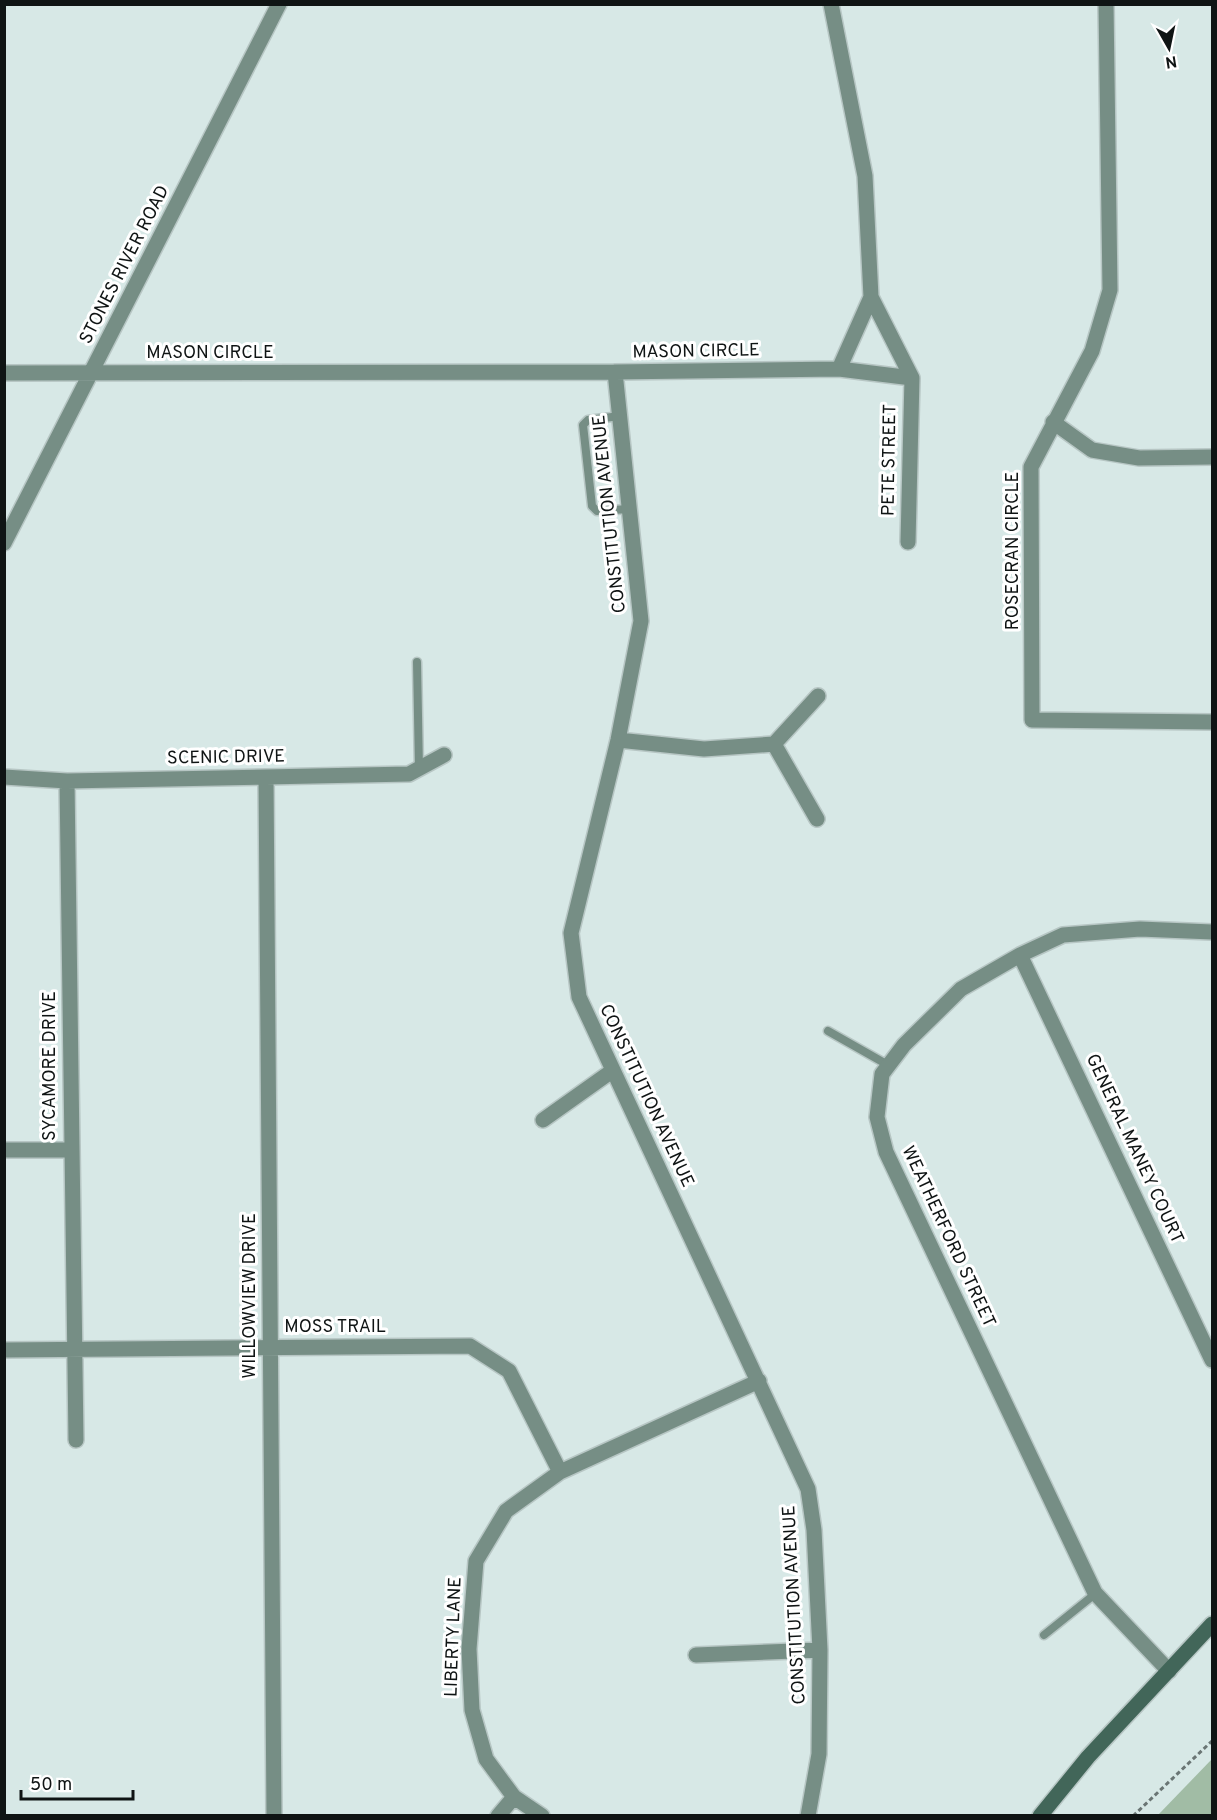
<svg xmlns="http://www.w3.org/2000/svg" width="1217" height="1820" font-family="Overpass,sans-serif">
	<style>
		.green { fill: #a1bca5 }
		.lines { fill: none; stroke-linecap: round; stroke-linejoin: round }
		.lane-casing { stroke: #b7c6c4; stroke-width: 11 }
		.street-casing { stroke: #b7c6c4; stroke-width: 18 }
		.secondary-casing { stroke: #b7c6c4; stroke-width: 18 }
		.path { stroke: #6a7574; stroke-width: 3; stroke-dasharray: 4.5 3; stroke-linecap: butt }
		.lane { stroke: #768e85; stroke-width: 8 }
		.street { stroke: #768e85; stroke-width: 15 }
		.secondary { stroke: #426659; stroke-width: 15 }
		.labels { text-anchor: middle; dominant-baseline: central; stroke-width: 6; stroke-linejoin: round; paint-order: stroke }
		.street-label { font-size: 18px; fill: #0f1414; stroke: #fff }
	</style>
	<rect width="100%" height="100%" fill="#d7e8e6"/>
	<path class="green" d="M 1212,1759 L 1212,1815 L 1158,1815 Z"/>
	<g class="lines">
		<g class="lane-casing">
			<path id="lane" d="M 620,416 L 588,420 L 583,425 L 592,506 L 597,511 L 629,509
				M 417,662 L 419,769
				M 828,1031 L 888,1065
				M 1044,1635 L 1095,1594"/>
		</g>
		<g class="street-casing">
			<path id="street" d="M 831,4 L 865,176 L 871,297 L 912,378 L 908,542
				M 1106,4 L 1110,290 L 1092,351 L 1031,467 L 1032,720 L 1212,722
				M 839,369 L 871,297
				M 615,372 L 641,621 L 618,740 L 571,933 L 579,997 L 808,1489 L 814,1530 L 820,1650 L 819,1754 L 808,1816
				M 4,373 L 615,372 L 839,369 L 912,378
				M 1053,422 L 1092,450 L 1139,458 L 1212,457
				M 4,543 L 279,4
				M 618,740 L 704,749 L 774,744 L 818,696
				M 774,744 L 817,819
				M 4,777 L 67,781 L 409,774 L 444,755
				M 266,777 L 274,1816
				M 67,781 L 76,1440
				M 1020,955 L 1212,1360
				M 543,1120 L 612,1071
				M 4,1150 L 70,1150
				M 4,1350 L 470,1346 L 509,1371 L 560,1472
				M 696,1655 L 820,1650
				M 1169,1671 L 1095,1593 L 886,1152 L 877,1117 L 882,1074 L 904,1045 L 961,989 L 1020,955 L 1063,935 L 1140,929 L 1212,932
				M 498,1816 L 514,1797
				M 542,1816 L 514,1797 L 486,1759 L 472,1710 L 469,1649 L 476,1561 L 506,1511 L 560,1472 L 759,1381"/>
		</g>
		<g class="secondary-casing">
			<path id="secondary" d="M 1040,1816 L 1088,1757 L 1212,1624"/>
		</g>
		<path class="path" d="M 1133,1816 L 1212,1741"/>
		<use href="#lane" class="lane"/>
		<use href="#street" class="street"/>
		<use href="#secondary" class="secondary"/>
	</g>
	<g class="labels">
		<g class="street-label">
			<text transform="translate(125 265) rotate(-63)">STONES RIVER ROAD</text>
			<text transform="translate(696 352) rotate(-1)">MASON CIRCLE</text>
			<text x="210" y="353">MASON CIRCLE</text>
			<text transform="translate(890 460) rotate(-89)">PETE STREET</text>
			<text transform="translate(610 514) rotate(-96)">CONSTITUTION AVENUE</text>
			<text transform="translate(1013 551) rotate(-90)">ROSECRAN CIRCLE</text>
			<text transform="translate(226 758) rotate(-1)">SCENIC DRIVE</text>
			<text transform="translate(50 1066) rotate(-90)">SYCAMORE DRIVE</text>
			<text transform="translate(646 1096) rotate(65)">CONSTITUTION AVENUE</text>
			<text transform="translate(1134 1149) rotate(65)">GENERAL MANEY COURT</text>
			<text transform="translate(948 1237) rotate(65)">WEATHERFORD STREET</text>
			<text transform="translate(250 1296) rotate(-90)">WILLOWVIEW DRIVE</text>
			<text x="335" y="1327">MOSS TRAIL</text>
			<text transform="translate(795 1605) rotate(-93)">CONSTITUTION AVENUE</text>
			<text transform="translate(454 1637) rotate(-88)">LIBERTY LANE</text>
		</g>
	</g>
	<rect width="1217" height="1820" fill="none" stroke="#0f1414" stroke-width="12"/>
	<g transform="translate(1169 48) rotate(171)" stroke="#ffffff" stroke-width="4.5" paint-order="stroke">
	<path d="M0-4.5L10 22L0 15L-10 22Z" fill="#0f1414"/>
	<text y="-9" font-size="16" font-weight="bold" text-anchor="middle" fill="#0f1414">N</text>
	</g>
	<path d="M21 1790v9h112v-9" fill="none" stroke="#0f1414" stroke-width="3"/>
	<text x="30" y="1790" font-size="18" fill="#0f1414" stroke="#ffffff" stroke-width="4.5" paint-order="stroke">50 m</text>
</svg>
